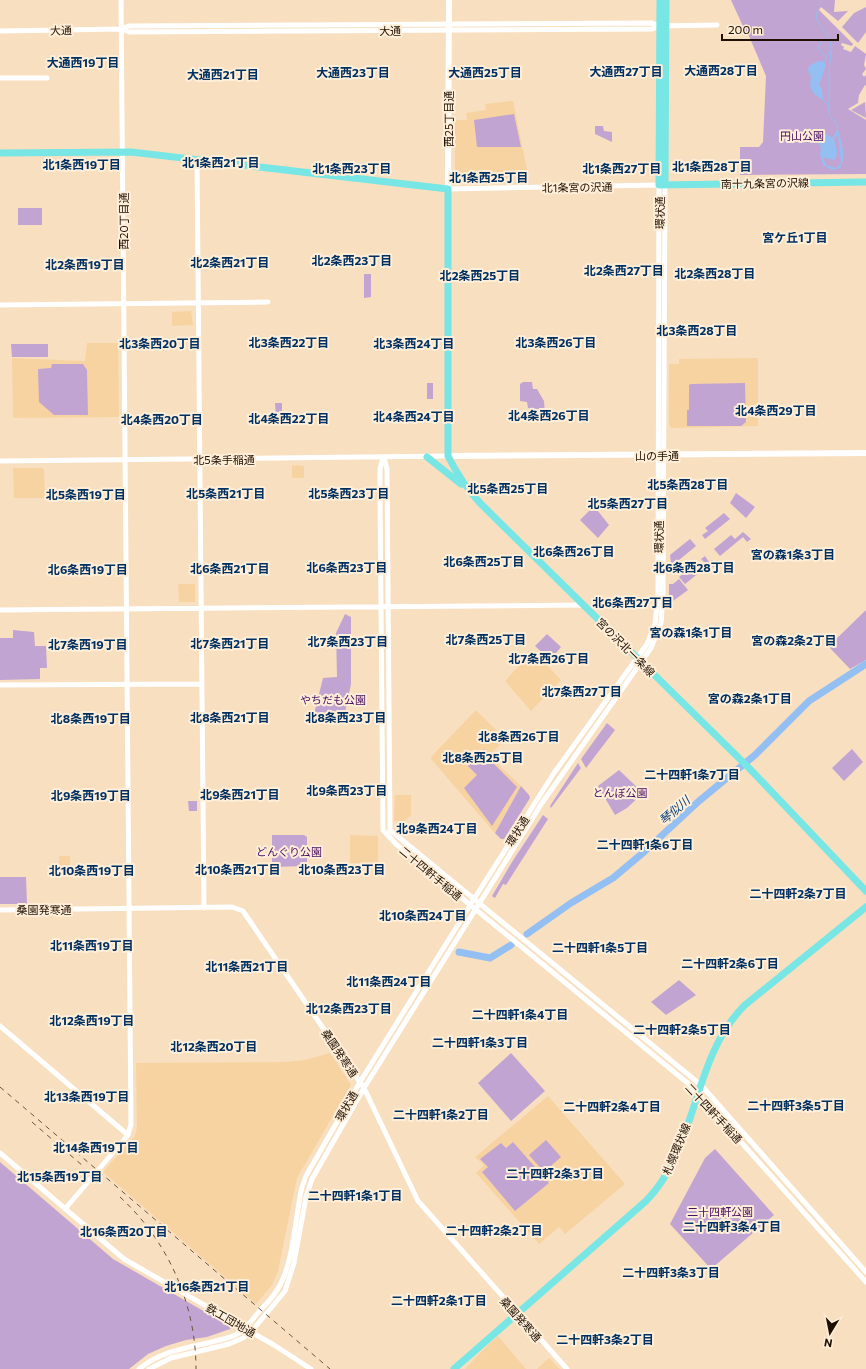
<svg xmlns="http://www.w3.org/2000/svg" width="866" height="1369" font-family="Commissioner,'Noto Sans JP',sans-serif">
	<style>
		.built { fill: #f8d3a2 }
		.green { fill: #c2a4d2 }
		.water { fill: #94bff3; fill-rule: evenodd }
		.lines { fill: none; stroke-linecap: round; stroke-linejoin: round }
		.stream { stroke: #94bff3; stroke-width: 1 }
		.river { stroke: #94bff3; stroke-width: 7 }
		.tertiary { stroke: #fff; stroke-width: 5 }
		.secondary { stroke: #fff; stroke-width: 6 }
		.primary { stroke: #77e6e5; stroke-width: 7 }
		.rail { stroke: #685540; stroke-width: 1; stroke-dasharray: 5 5; stroke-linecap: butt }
		.labels { text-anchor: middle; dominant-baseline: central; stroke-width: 4; stroke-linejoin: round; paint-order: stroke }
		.street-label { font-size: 11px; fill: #1e0f00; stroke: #ffeed8 }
		.park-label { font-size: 11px; fill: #490d61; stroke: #ffeed8 }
		.neighbourhood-label { font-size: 12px; font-weight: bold; fill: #003061; stroke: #ffeed8 }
		.water-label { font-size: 12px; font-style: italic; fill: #0b437c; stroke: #ffeed8 }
	</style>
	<rect width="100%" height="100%" fill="#f8dfbf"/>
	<path class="built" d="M 513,101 L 527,170 L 509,171 L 510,183 L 493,184 L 493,173 L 455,173 L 455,120 L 467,120 L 466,113 L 486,110 L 485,104 Z
		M 191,311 L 193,325 L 172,326 L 172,312 Z
		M 87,343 L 118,343 L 119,417 L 13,418 L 12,358 L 85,361 Z
		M 758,358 L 758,426 L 671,428 L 669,425 L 669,364 L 679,364 L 679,359 Z
		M 292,465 L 304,466 L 304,478 L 292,478 Z
		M 13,468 L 42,468 L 44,470 L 45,498 L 14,498 Z
		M 178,584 L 195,584 L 195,602 L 179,602 Z
		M 536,653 L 561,680 L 531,711 L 505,681 L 530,654 Z
		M 476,710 L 505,739 L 489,756 L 521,786 L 495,833 L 431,759 L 431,757 Z
		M 395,795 L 411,795 L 411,815 L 405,821 L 394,821 Z
		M 350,835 L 378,836 L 378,863 L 350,863 Z
		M 59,856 L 70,856 L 70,869 L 59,869 Z
		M 330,1053 L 351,1085 L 297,1178 L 278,1271 L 272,1285 L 256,1304 L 103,1172 L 135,1136 L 137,1127 L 136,1063 L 287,1062 L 305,1060 Z
		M 548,1096 L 625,1184 L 565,1234 L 559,1227 L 539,1244 L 476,1173 L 484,1165 L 475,1157 Z
		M 498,1336 L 526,1369 L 465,1369 L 483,1350 Z
		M 549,1358 L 560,1369 L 537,1369 Z"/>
	<path class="green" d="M 731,0 L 835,0 L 834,12 L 848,11 L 838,21 L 821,7 L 819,10 L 853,44 L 852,46 L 842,43 L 841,45 L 844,47 L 843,49 L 851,52 L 855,46 L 866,54 L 864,65 L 866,69 L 862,74 L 864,77 L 866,75 L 866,86 L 865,85 L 859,95 L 858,103 L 848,109 L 866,120 L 866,174 L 740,175 L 740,147 L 759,147 L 763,142 L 766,76 L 749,36 L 742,24 Z
		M 866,7 L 866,32 L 858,43 L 842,27 L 854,13 Z
		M 865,102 L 866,118 L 851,110 Z
		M 514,114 L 521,147 L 477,147 L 474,120 Z
		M 595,126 L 603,126 L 604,131 L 612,132 L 612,142 L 595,134 Z
		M 18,208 L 42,208 L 42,225 L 18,225 Z
		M 364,274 L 371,274 L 371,297 L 364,298 Z
		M 11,344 L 48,344 L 48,357 L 12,357 Z
		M 52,364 L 83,364 L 87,370 L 88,415 L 54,415 L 39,402 L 38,369 L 51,368 Z
		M 523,382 L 532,382 L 533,389 L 537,389 L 544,401 L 545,415 L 535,416 L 533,409 L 528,408 L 527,402 L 520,401 L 520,384 Z
		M 427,383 L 433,383 L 433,399 L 427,399 Z
		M 745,383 L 746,422 L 741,426 L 687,426 L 687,410 L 689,410 L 689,385 L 691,384 Z
		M 275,403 L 282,403 L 282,417 L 276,417 Z
		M 736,493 L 755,507 L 746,518 L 730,503 Z
		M 594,506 L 609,525 L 598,538 L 580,520 Z
		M 724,513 L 730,519 L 705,539 L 702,535 L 708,531 L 705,528 Z
		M 743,532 L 751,539 L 747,542 L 743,537 L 720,556 L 714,549 L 731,535 L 735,539 Z
		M 690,539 L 696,546 L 673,565 L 671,563 L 670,555 Z
		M 705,556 L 709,562 L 712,560 L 716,565 L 713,567 L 710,564 L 685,584 L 679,577 L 694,565 L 698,570 L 705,563 L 701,559 Z
		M 679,579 L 688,590 L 669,604 L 669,584 L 673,584 Z
		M 866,610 L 866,660 L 850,669 L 830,648 L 830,645 Z
		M 345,614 L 351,617 L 351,684 L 344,717 L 313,718 L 323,678 L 337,677 L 336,633 Z
		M 13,630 L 34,632 L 35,646 L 46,646 L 47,668 L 40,668 L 40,679 L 0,680 L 0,638 L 13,638 Z
		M 547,634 L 561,647 L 550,660 L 535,646 Z
		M 607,723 L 615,730 L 586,768 L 581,759 Z
		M 484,749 L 488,754 L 488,758 L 517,787 L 492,826 L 464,788 L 477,775 L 468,766 Z
		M 852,749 L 863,762 L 844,781 L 832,768 Z
		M 578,763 L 581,768 L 551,808 L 550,806 Z
		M 619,770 L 643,793 L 627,808 L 615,815 L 598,786 Z
		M 521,786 L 529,795 L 530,798 L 504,839 L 501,839 L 495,833 Z
		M 188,801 L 197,801 L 197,811 L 189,811 Z
		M 543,815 L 548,819 L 506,885 L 503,884 L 495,898 L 492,896 L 512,862 Z
		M 272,835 L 304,835 L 307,837 L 307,866 L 272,867 Z
		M 0,877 L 26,877 L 27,904 L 0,904 Z
		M 679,980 L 696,995 L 666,1015 L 651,1002 Z
		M 511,1053 L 545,1091 L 511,1121 L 478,1083 Z
		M 546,1140 L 561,1157 L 544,1172 L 529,1155 Z
		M 513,1142 L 549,1183 L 515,1211 L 482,1172 L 488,1167 L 480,1159 L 501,1143 L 506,1148 Z
		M 715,1149 L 774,1215 L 711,1269 L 670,1224 L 705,1158 Z
		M 0,1162 L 113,1259 L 233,1328 L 207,1337 L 186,1340 L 166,1346 L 148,1354 L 129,1369 L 0,1369 Z"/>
	<path class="water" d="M 818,61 L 824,62 L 826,65 L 819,85 L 822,89 L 823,100 C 811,92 809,90 811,76 L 808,71 L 809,66 Z
		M 837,131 L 839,132 C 841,143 847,158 840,168 L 832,170 L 823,165 L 820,154 L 821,148 L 817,139 L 820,133 L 824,132 L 832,138 ZM 838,134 L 841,163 L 836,168 L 826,165 L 823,157 L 833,160 L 836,158 L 837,151 L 834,139 Z"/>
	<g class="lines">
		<path class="stream" d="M 819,5 L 820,0
			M 818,10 C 811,22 825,28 829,38 C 833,47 830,61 829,71
			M 817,40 L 822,41 L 818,48 L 826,57
			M 824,62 L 830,51
			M 829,73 L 829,114 L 837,125 L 838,132
			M 823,99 L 828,106"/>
		<path class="river" d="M 527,934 L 571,903 L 613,878 L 644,852 L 699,801 L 755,755 L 809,701 L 866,664
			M 459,952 L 490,958 L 511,945"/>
		<path class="tertiary" d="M 121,29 L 129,32 L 652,29 L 659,26 L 717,25
			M 0,31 L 121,29 L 129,26 L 652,23 L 659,26
			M 0,78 L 47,78
			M 197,160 L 204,908
			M 0,305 L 268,302
			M 383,457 L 380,469 L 380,495 L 383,830 L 396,844 L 690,1085 L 866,1282
			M 384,458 L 387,469 L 390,830 L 701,1085 L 866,1272
			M 0,461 L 448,456
			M 0,610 L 584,605
			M 0,685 L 202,684
			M 0,910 L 232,907 L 243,911 L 364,1088 L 418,1201 L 567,1369
			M 0,1026 L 128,1135
			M 0,1153 L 124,1259 L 274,1345 L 311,1369
			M 65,1209 L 128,1135 L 131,1124 L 121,0
			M 139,1369 C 165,1348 196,1347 227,1338 C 241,1335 249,1324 257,1314 C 265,1305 275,1296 280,1285 C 294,1259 295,1217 302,1187 L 306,1176 L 360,1082 L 474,899 L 554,773 L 647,644 L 655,624 L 658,596 L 659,185 L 448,189
			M 149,1369 L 171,1358 L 229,1344 L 243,1338 L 251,1332 L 285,1291 L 294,1263 L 306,1197 L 312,1179 L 364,1088 L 542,803 L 651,648 L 661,623 L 663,596 L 665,185"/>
		<path class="secondary" d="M 448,189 L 449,0
			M 448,456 L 866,453"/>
		<path class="primary" d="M 660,0 L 659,185 L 866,182
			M 0,153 L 131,152 L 448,189 L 448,456 C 457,474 466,488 480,503 L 749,768 L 866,891
			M 665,185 L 666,0
			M 427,457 L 461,484
			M 454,1369 L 646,1201 C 699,1147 691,1058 745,1005 L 866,907"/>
		<path class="rail" d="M 0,1087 L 330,1369
			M 32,1122 L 83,1166
			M 120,1197 C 168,1241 196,1304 196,1369"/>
	</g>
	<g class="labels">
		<g class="street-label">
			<text transform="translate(61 30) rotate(-1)">大通</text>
			<text x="390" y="30">大通</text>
			<text transform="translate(448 119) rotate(-90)">西25丁目通</text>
			<text transform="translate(765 183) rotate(-1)">南十九条宮の沢線</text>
			<text transform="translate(577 187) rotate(-1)">北1条宮の沢通</text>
			<text transform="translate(659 213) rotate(-90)">環状通</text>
			<text transform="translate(123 221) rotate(-90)">西20丁目通</text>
			<text x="657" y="455">山の手通</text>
			<text x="224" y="459">北5条手稲通</text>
			<text transform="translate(658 537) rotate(-90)">環状通</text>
			<text transform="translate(626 647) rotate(45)">宮の沢北一条線</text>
			<text transform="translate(517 831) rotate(-58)">環状通</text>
			<text transform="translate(431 873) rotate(40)">二十四軒手稲通</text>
			<text x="44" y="909">桑園発寒通</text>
			<text transform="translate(340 1053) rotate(56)">桑園発寒通</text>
			<text transform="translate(346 1106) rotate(-60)">環状通</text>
			<text transform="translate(714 1113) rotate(47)">二十四軒手稲通</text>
			<text transform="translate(676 1149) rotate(-67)">札幌環状線</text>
			<text transform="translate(521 1319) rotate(48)">桑園発寒通</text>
			<text transform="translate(231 1320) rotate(30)">鉄工団地通</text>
		</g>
		<g class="park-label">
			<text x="802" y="135">円山公園</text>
			<text x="333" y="699">やちだも公園</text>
			<text x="620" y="792">とんぼ公園</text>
			<text x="289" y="851">どんぐり公園</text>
			<text x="720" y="1211">二十四軒公園</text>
		</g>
		<g class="neighbourhood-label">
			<text x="83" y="62">大通西19丁目</text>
			<text x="721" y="70">大通西28丁目</text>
			<text x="626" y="71">大通西27丁目</text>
			<text x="353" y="72">大通西23丁目</text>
			<text x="485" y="72">大通西25丁目</text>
			<text x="223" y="74">大通西21丁目</text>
			<text x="221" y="162">北1条西21丁目</text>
			<text x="82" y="164">北1条西19丁目</text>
			<text x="712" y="166">北1条西28丁目</text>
			<text x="352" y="168">北1条西23丁目</text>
			<text x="622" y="168">北1条西27丁目</text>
			<text x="489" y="177">北1条西25丁目</text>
			<text x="795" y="237">宮ケ丘1丁目</text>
			<text x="352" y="260">北2条西23丁目</text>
			<text x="230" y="262">北2条西21丁目</text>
			<text x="85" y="264">北2条西19丁目</text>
			<text x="624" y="270">北2条西27丁目</text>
			<text x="715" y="273">北2条西28丁目</text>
			<text x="480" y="275">北2条西25丁目</text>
			<text x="697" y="330">北3条西28丁目</text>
			<text x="289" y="342">北3条西22丁目</text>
			<text x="556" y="342">北3条西26丁目</text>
			<text x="160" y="343">北3条西20丁目</text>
			<text x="414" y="343">北3条西24丁目</text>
			<text x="776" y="410">北4条西29丁目</text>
			<text x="549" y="415">北4条西26丁目</text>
			<text x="414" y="416">北4条西24丁目</text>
			<text x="289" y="418">北4条西22丁目</text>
			<text x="162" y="419">北4条西20丁目</text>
			<text x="688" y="484">北5条西28丁目</text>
			<text x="508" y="488">北5条西25丁目</text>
			<text x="226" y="493">北5条西21丁目</text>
			<text x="349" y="493">北5条西23丁目</text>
			<text x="86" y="494">北5条西19丁目</text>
			<text x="628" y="503">北5条西27丁目</text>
			<text x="574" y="551">北6条西26丁目</text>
			<text x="793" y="554">宮の森1条3丁目</text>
			<text x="484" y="561">北6条西25丁目</text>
			<text x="347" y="567">北6条西23丁目</text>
			<text x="694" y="567">北6条西28丁目</text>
			<text x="230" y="568">北6条西21丁目</text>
			<text x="88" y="569">北6条西19丁目</text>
			<text x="633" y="602">北6条西27丁目</text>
			<text x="691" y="632">宮の森1条1丁目</text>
			<text x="486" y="639">北7条西25丁目</text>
			<text x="794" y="640">宮の森2条2丁目</text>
			<text x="348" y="641">北7条西23丁目</text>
			<text x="230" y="643">北7条西21丁目</text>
			<text x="88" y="644">北7条西19丁目</text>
			<text x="549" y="658">北7条西26丁目</text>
			<text x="582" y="691">北7条西27丁目</text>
			<text x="750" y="698">宮の森2条1丁目</text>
			<text x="230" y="717">北8条西21丁目</text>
			<text x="346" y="717">北8条西23丁目</text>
			<text x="91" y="718">北8条西19丁目</text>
			<text x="519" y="736">北8条西26丁目</text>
			<text x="483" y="757">北8条西25丁目</text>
			<text x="692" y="774">二十四軒1条7丁目</text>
			<text x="347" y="790">北9条西23丁目</text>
			<text x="240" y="794">北9条西21丁目</text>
			<text x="91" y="795">北9条西19丁目</text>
			<text x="437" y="828">北9条西24丁目</text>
			<text x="645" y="844">二十四軒1条6丁目</text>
			<text x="238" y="869">北10条西21丁目</text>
			<text x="342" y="869">北10条西23丁目</text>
			<text x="92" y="870">北10条西19丁目</text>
			<text x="798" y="893">二十四軒2条7丁目</text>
			<text x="423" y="915">北10条西24丁目</text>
			<text x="92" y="945">北11条西19丁目</text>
			<text x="600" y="947">二十四軒1条5丁目</text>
			<text x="730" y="963">二十四軒2条6丁目</text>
			<text x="247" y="966">北11条西21丁目</text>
			<text x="389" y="981">北11条西24丁目</text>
			<text x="349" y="1008">北12条西23丁目</text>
			<text x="520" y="1014">二十四軒1条4丁目</text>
			<text x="92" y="1020">北12条西19丁目</text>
			<text x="682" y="1029">二十四軒2条5丁目</text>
			<text x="480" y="1042">二十四軒1条3丁目</text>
			<text x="214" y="1046">北12条西20丁目</text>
			<text x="87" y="1096">北13条西19丁目</text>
			<text x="796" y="1105">二十四軒3条5丁目</text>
			<text x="612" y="1106">二十四軒2条4丁目</text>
			<text x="441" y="1114">二十四軒1条2丁目</text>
			<text x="96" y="1147">北14条西19丁目</text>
			<text x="555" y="1173">二十四軒2条3丁目</text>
			<text x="60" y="1176">北15条西19丁目</text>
			<text x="355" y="1195">二十四軒1条1丁目</text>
			<text x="732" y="1226">二十四軒3条4丁目</text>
			<text x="494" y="1230">二十四軒2条2丁目</text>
			<text x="124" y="1231">北16条西20丁目</text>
			<text x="671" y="1272">二十四軒3条3丁目</text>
			<text x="207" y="1286">北16条西21丁目</text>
			<text x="439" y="1300">二十四軒2条1丁目</text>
			<text x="605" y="1339">二十四軒3条2丁目</text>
		</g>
		<g class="water-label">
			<text transform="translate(674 810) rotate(-41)">琴似川</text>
		</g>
	</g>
	<g transform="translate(830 1333) rotate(190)" stroke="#ffeed8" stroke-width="3" paint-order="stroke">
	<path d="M0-3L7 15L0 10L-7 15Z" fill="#1e0f00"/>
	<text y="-6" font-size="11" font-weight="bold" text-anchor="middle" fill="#1e0f00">N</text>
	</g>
	<path d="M722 34v6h116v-6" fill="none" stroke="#1e0f00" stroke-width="2"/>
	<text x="728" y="34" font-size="12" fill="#1e0f00" stroke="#ffeed8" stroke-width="3" paint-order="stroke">200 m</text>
</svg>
